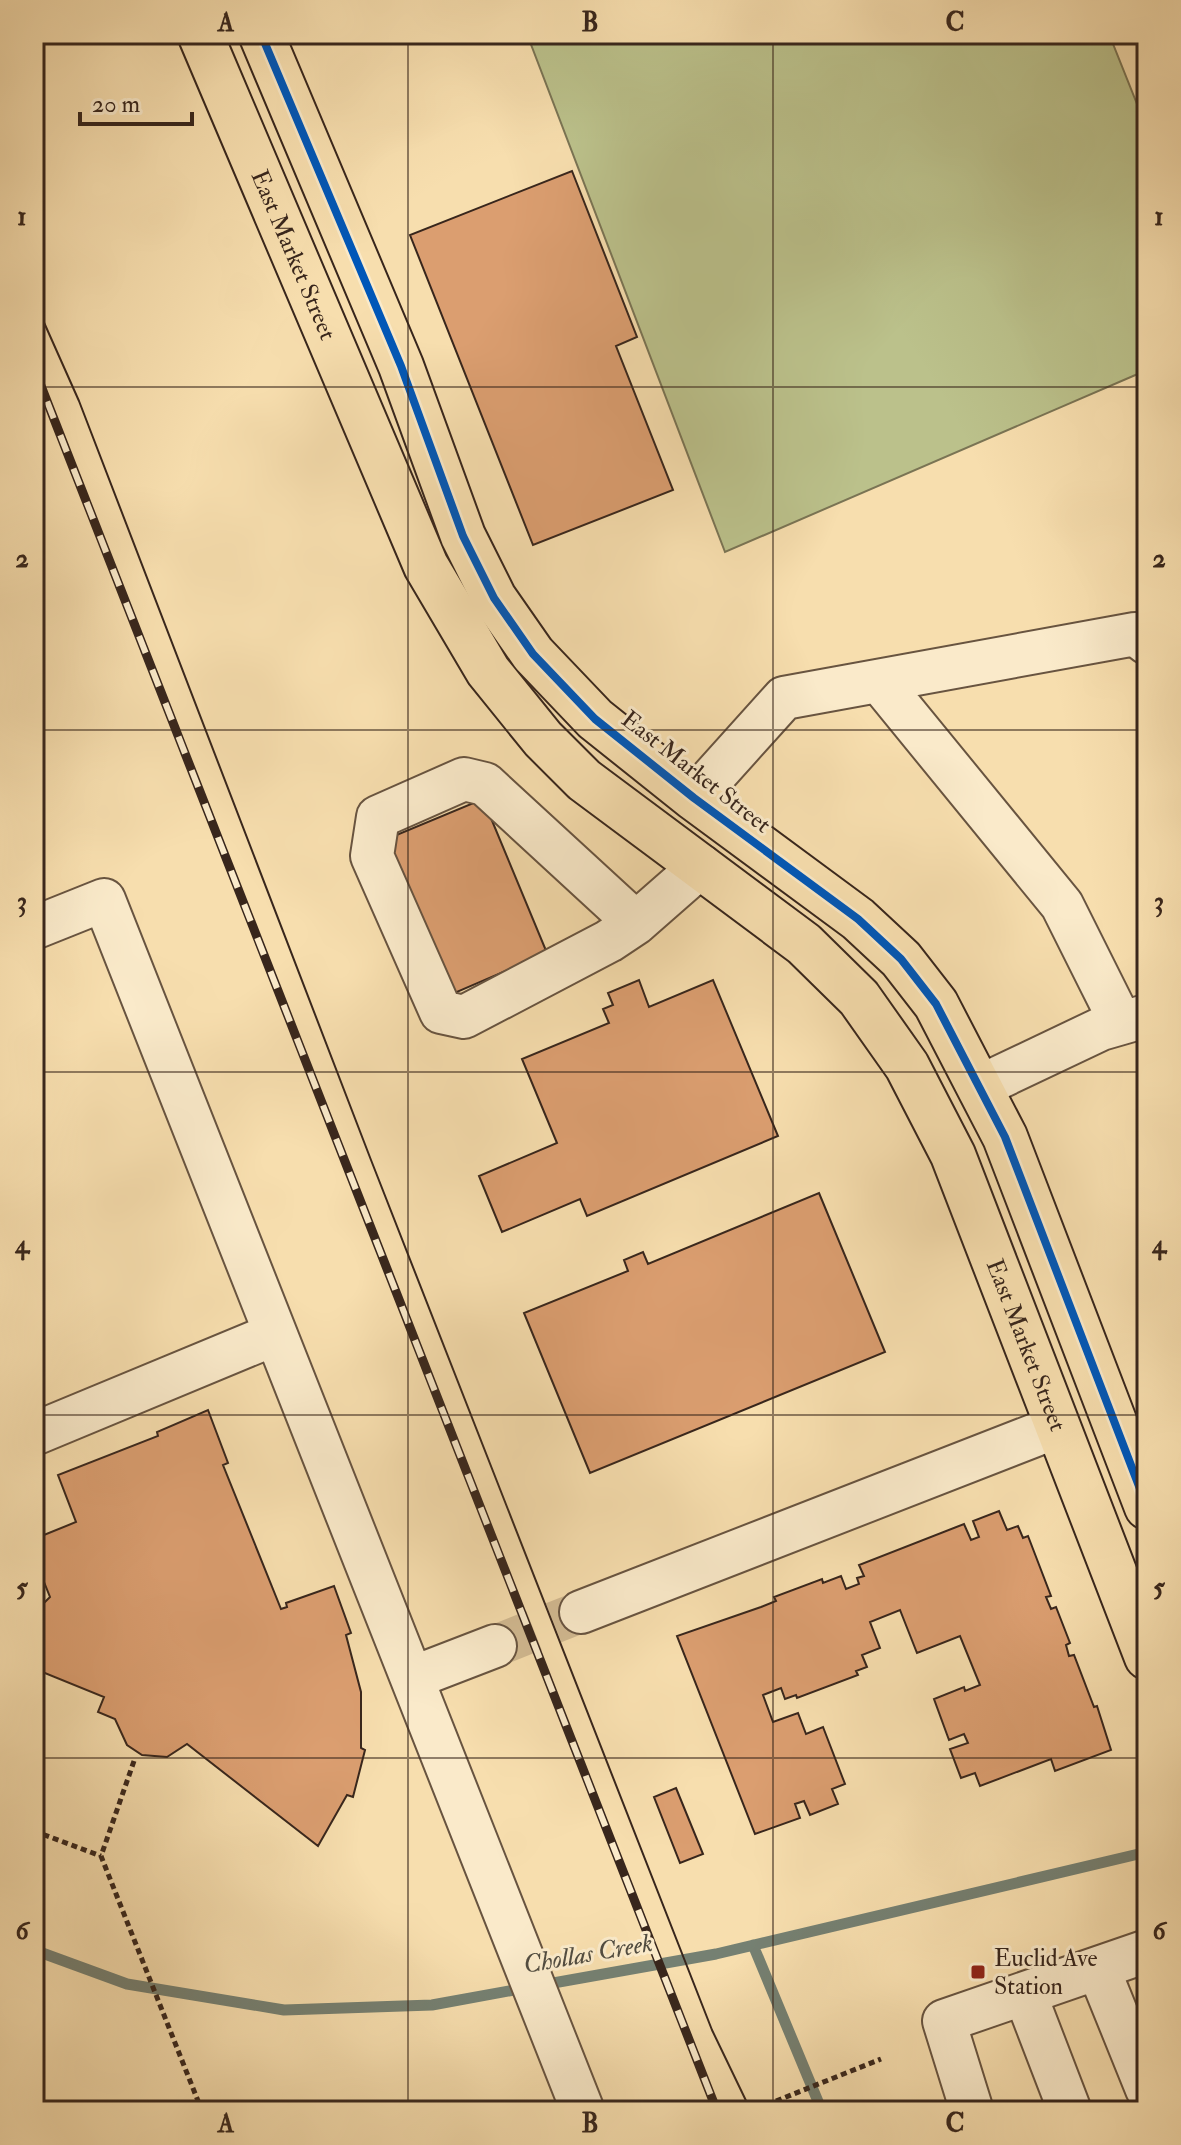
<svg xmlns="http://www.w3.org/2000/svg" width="1181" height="2145" font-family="'IM FELL Double Pica',serif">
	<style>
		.green { fill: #bbc18b; stroke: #7a7454; stroke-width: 2 }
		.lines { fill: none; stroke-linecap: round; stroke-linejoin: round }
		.stream { stroke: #758072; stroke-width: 11 }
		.building { fill: #db9e70; stroke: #38261c; stroke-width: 2 }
		.minor-tunnel { stroke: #d1b991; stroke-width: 42; stroke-dasharray: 42 21; stroke-linecap: butt }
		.minor-casing { stroke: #685440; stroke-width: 46 }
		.major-casing { stroke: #38261c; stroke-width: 48 }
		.path { stroke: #38261c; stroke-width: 5; stroke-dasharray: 6 4; stroke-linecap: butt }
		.minor { stroke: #faeaca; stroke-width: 42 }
		.major { stroke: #f7deae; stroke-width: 44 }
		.tram { stroke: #38261c; stroke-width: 2 }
		.rail-casing { stroke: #38261c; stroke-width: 9 }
		.rail { stroke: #faeaca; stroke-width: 6; stroke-dasharray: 18; stroke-linecap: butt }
		.cycleway-casing { stroke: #faeaca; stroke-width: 13 }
		.cycleway { stroke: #0057b8; stroke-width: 8 }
		.grid { fill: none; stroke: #38261c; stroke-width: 2; stroke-opacity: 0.55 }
		.poi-dot { fill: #8f2418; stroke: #faeaca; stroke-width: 3 }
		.labels { text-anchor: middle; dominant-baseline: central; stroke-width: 6; stroke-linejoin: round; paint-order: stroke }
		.street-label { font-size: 24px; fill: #38261c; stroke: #faeaca }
		.poi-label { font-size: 24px; fill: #38261c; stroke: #faeaca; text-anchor: start }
		.water-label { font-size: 26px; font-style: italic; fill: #514c40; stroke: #faeaca }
		.neatline { fill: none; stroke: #38261c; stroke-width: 3 }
		.grid-label { font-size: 26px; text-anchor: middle; font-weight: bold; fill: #38261c }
	</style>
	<rect width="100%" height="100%" fill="#f7deae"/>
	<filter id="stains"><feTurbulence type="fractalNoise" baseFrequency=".0025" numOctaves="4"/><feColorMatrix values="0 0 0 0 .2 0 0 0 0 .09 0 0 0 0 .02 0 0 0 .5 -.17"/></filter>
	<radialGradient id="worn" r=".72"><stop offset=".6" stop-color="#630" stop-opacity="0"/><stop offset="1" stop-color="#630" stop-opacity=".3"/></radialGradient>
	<path class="green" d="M 527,34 L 1109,34 L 1147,129 L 1147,370 L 725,552 Z"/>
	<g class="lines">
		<path class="stream" d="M 753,1945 L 822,2111
			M 34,1950 L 127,1984 L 284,2010 L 432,2005 L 525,1988
			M 542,1985 L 716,1954 L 1147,1852"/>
	</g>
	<path class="building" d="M 572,171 L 637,337 L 616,346 L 673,490 L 533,545 L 410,235 Z
		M 483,799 L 547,953 L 443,998 L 382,841 Z
		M 639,980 L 649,1007 L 713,980 L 778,1136 L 587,1216 L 580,1199 L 502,1232 L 479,1176 L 557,1143 L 522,1059 L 609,1023 L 603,1009 L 613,1005 L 608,993 Z
		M 819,1193 L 885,1352 L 590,1473 L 524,1313 L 628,1271 L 624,1260 L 643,1252 L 648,1264 Z
		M 208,1410 L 228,1463 L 223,1465 L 281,1609 L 287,1607 L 286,1603 L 334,1586 L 351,1633 L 346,1635 L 361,1692 L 361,1748 L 365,1750 L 353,1797 L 347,1795 L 318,1846 L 187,1744 L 167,1757 L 142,1755 L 127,1745 L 115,1719 L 98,1712 L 104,1697 L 40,1671 L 37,1676 L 34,1675 L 34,1613 L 50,1597 L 34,1557 L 34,1539 L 76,1522 L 58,1475 L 158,1436 L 157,1432 Z
		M 999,1511 L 1007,1530 L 1018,1526 L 1023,1538 L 1028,1536 L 1051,1596 L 1046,1597 L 1051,1609 L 1056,1607 L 1070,1643 L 1066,1645 L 1069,1656 L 1074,1655 L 1094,1707 L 1097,1706 L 1111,1750 L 1055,1771 L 1051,1759 L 980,1786 L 975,1773 L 961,1778 L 950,1749 L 968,1743 L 964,1734 L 949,1740 L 934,1699 L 964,1687 L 965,1691 L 980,1685 L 960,1636 L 917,1653 L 900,1610 L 870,1622 L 880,1648 L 862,1655 L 867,1667 L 856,1671 L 858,1675 L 797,1698 L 796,1695 L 785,1699 L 781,1688 L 763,1695 L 773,1722 L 798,1713 L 806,1734 L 823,1727 L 845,1784 L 832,1789 L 838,1804 L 810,1815 L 804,1801 L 795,1804 L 800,1818 L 755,1834 L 677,1636 L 761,1607 L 776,1601 L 774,1597 L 822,1579 L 823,1583 L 841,1576 L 846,1589 L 859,1584 L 857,1578 L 864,1576 L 859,1565 L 964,1524 L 971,1540 L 979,1537 L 973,1521 Z
		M 676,1788 L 703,1854 L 680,1863 L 654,1797 Z"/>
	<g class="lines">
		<path class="minor-tunnel" d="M 495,1646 L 581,1612"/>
		<g class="minor-casing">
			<path id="minor" d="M 879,681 L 1062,905 L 1121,1023
				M 694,798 L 784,698 L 1135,634 L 1147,643
				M 636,923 L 485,784 L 464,779 L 378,817 L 372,856 L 441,1012 L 464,1017 L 609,941 L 636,923 L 701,866
				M 34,928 L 104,900 L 583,2111
				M 981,1086 L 1101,1029 L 1146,1016
				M 34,1434 L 275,1334
				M 581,1612 L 1056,1427
				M 412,1678 L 495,1646
				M 1098,1968 L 1147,2089
				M 1025,1994 L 1070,2111
				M 972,2111 L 944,2021 L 1147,1951"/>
		</g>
		<g class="major-casing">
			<g id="major">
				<path id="s1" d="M 200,34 L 426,566 L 488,671 L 543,739 L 584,780 L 804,944 L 859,998 L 907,1066 L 953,1155 L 1147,1657"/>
				<path d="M 261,34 L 401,366 L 463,536 L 494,598 L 533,654 L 595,719 L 694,798 L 858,919 L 901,959 L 936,1004 L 1005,1137 L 1147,1507"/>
			</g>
		</g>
		<path class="path" d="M 134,1761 L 101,1856 L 202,2111
			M 34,1831 L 101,1856
			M 776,2101 L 881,2059"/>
		<use href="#minor" class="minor"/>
		<use href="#major" class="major"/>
		<path class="tram" d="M 34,300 L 79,401 L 371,1160 L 712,2030 L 751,2111"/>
		<g class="rail-casing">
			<path id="rail" d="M 34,368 L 717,2111"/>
		</g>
		<use href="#rail" class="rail"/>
		<g class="cycleway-casing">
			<path id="cycleway" d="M 261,34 L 401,366 L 463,536 L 494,598 L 533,654 L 595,719 L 694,798 L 858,919 L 901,959 L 936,1004 L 1005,1137 L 1147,1507"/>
		</g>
		<use href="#cycleway" class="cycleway"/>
	</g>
	<path class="grid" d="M 408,34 L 408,2111M 773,34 L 773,2111M 34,387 L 1147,387M 34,730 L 1147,730M 34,1072 L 1147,1072M 34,1415 L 1147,1415M 34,1758 L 1147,1758"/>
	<rect class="poi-dot" x="970" y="1964" width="16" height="16" rx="4"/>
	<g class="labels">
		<g class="street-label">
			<text stroke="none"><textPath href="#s1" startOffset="240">East Market Street</textPath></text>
			<text transform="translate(696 772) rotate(38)">East Market Street</text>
			<text stroke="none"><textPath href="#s1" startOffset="1584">East Market Street</textPath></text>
		</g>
		<g class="poi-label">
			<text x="994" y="1958">Euclid Ave<tspan x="994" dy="28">Station</tspan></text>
		</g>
		<g class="water-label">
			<text transform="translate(588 1954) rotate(-10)">Chollas Creek</text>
		</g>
	</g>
	<rect width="1181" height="2145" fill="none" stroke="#f7deae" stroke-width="88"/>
	<path d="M80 112v12h112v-12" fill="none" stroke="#38261c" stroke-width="4"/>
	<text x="92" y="112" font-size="24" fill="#38261c" stroke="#faeaca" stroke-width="6" paint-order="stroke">20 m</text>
	<rect x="44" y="44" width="1093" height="2057" class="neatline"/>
	<g class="grid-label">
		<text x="226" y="31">A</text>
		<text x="590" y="31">B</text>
		<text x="955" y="31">C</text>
		<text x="22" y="225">1</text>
		<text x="1159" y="225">1</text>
		<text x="22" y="567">2</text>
		<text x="1159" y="567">2</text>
		<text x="22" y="910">3</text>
		<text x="1159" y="910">3</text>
		<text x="22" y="1253">4</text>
		<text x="1159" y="1253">4</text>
		<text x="22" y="1596">5</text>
		<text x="1159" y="1596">5</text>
		<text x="22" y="1939">6</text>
		<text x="1159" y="1939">6</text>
		<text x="226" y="2132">A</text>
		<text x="590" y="2132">B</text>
		<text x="955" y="2132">C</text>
	</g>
	<rect width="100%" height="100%" filter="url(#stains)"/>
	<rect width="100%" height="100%" fill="url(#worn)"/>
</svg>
